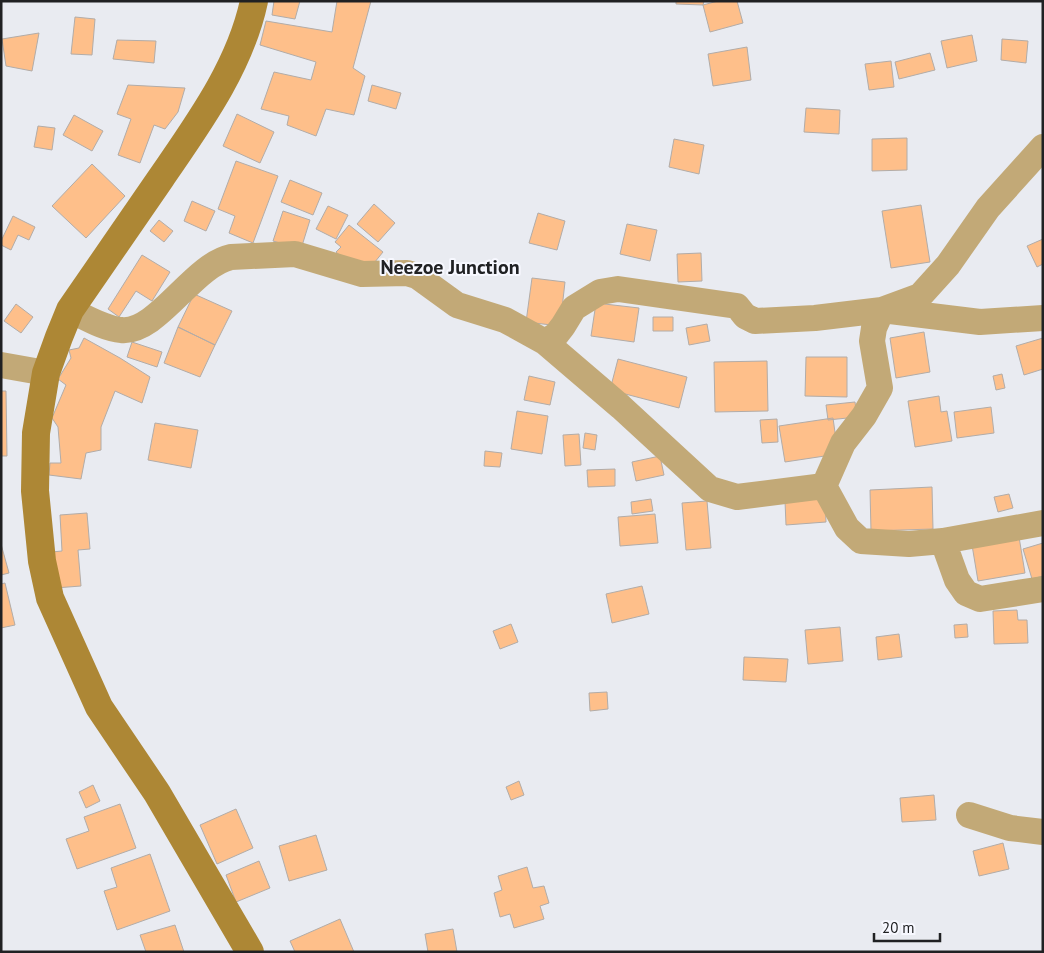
<svg xmlns="http://www.w3.org/2000/svg" width="1044" height="953" font-family="'PT Sans',sans-serif">
	<style>
		.building { fill: #febf8a; stroke: #b2aca8 }
		.lines { fill: none; stroke-linecap: round; stroke-linejoin: round }
		.street { stroke: #c2a977; stroke-width: 26 }
		.secondary { stroke: #ad8735; stroke-width: 28 }
		.labels { text-anchor: middle; dominant-baseline: central; stroke-width: 4; stroke-linejoin: round; paint-order: stroke }
		.district-label { font-size: 20px; font-weight: bold; fill: #202123; stroke: #f7f8ff }
	</style>
	<rect width="100%" height="100%" fill="#e9ebf1"/>
	<path class="building" d="M 274,1 L 300,1 L 295,19 L 272,15 Z
		M 337,1 L 371,1 L 353,68 L 365,76 L 354,115 L 326,109 L 316,136 L 287,125 L 289,116 L 261,109 L 274,72 L 311,80 L 316,62 L 260,45 L 266,21 L 332,32 Z
		M 676,1 L 704,1 L 703,5 L 676,4 Z
		M 718,1 L 737,1 L 743,23 L 710,32 L 703,5 Z
		M 75,17 L 95,19 L 92,55 L 71,54 Z
		M 39,33 L 32,71 L 6,66 L 2,39 Z
		M 972,35 L 977,61 L 947,68 L 941,41 Z
		M 1002,39 L 1028,41 L 1026,63 L 1001,60 Z
		M 117,40 L 156,41 L 154,63 L 113,59 Z
		M 747,47 L 751,80 L 713,86 L 708,54 Z
		M 930,53 L 935,70 L 899,79 L 895,62 Z
		M 891,61 L 894,87 L 869,90 L 865,64 Z
		M 128,85 L 185,88 L 178,112 L 165,129 L 154,125 L 140,163 L 118,155 L 131,119 L 117,114 Z
		M 372,85 L 401,93 L 396,109 L 368,101 Z
		M 806,108 L 840,110 L 839,134 L 804,132 Z
		M 237,114 L 274,132 L 260,163 L 223,146 Z
		M 74,115 L 103,131 L 92,151 L 63,135 Z
		M 38,126 L 55,128 L 52,150 L 34,147 Z
		M 907,138 L 907,170 L 872,171 L 872,139 Z
		M 674,139 L 704,145 L 699,174 L 669,167 Z
		M 236,161 L 278,176 L 253,243 L 229,233 L 235,216 L 218,209 Z
		M 92,164 L 125,196 L 86,238 L 52,206 Z
		M 290,180 L 322,193 L 313,215 L 281,202 Z
		M 192,201 L 215,211 L 206,231 L 184,221 Z
		M 374,204 L 395,223 L 378,242 L 357,224 Z
		M 921,205 L 930,262 L 891,268 L 882,211 Z
		M 328,206 L 348,215 L 336,239 L 316,229 Z
		M 283,211 L 310,220 L 301,249 L 273,241 Z
		M 538,213 L 565,221 L 557,250 L 529,243 Z
		M 13,216 L 35,227 L 29,240 L 18,235 L 11,250 L 1,245 L 1,241 Z
		M 159,220 L 173,231 L 164,242 L 150,231 Z
		M 627,224 L 657,230 L 650,261 L 620,254 Z
		M 349,225 L 383,252 L 370,268 L 357,270 L 336,252 L 341,247 L 335,242 Z
		M 1043,239 L 1043,264 L 1037,267 L 1027,246 Z
		M 701,253 L 702,281 L 678,282 L 677,254 Z
		M 142,255 L 170,272 L 152,301 L 136,291 L 119,317 L 108,309 Z
		M 532,278 L 565,282 L 560,326 L 526,322 Z
		M 194,294 L 232,311 L 215,345 L 178,327 Z
		M 596,303 L 639,308 L 634,342 L 591,336 Z
		M 16,304 L 33,317 L 21,333 L 4,321 Z
		M 653,317 L 673,317 L 673,331 L 653,331 Z
		M 707,324 L 710,341 L 689,345 L 686,328 Z
		M 178,327 L 215,345 L 200,377 L 164,363 Z
		M 924,332 L 930,372 L 896,378 L 890,338 Z
		M 84,338 L 120,358 L 150,377 L 142,403 L 115,391 L 101,427 L 101,450 L 86,453 L 81,479 L 49,475 L 50,463 L 61,463 L 58,427 L 52,418 L 66,385 L 58,379 L 71,358 L 69,350 L 79,348 Z
		M 1043,338 L 1043,369 L 1024,375 L 1016,346 Z
		M 132,342 L 162,352 L 157,367 L 127,357 Z
		M 806,357 L 847,357 L 847,397 L 805,396 Z
		M 618,359 L 687,377 L 679,408 L 610,390 Z
		M 767,361 L 768,411 L 715,412 L 714,362 Z
		M 1002,374 L 1005,388 L 996,390 L 993,376 Z
		M 529,376 L 555,382 L 550,405 L 524,400 Z
		M 1,391 L 6,391 L 7,456 L 1,456 Z
		M 939,396 L 941,412 L 947,411 L 952,441 L 915,447 L 908,401 Z
		M 855,402 L 857,417 L 828,420 L 826,405 Z
		M 991,407 L 994,433 L 957,438 L 954,412 Z
		M 517,411 L 548,416 L 542,454 L 511,449 Z
		M 833,418 L 838,454 L 785,462 L 779,426 Z
		M 777,419 L 778,442 L 762,443 L 760,420 Z
		M 155,423 L 198,430 L 191,468 L 148,460 Z
		M 585,433 L 597,435 L 595,450 L 583,448 Z
		M 579,434 L 581,465 L 565,466 L 563,435 Z
		M 485,451 L 502,453 L 500,467 L 484,466 Z
		M 660,456 L 664,475 L 636,481 L 632,462 Z
		M 615,469 L 615,486 L 588,487 L 587,470 Z
		M 932,487 L 933,529 L 871,531 L 870,490 Z
		M 1009,494 L 1013,508 L 998,512 L 994,497 Z
		M 825,498 L 826,522 L 786,525 L 785,501 Z
		M 651,499 L 653,511 L 632,514 L 631,502 Z
		M 707,501 L 711,548 L 686,550 L 682,503 Z
		M 87,513 L 90,549 L 78,550 L 81,586 L 55,588 L 52,552 L 62,551 L 60,515 Z
		M 655,514 L 658,543 L 620,546 L 618,517 Z
		M 1019,537 L 1025,573 L 978,581 L 972,545 Z
		M 1043,543 L 1043,576 L 1032,579 L 1023,549 Z
		M 1,544 L 9,573 L 1,575 Z
		M 5,583 L 15,625 L 1,628 L 1,584 Z
		M 642,586 L 649,614 L 612,623 L 606,594 Z
		M 1017,610 L 1018,620 L 1027,620 L 1028,643 L 994,644 L 993,611 Z
		M 511,624 L 518,642 L 500,649 L 493,631 Z
		M 967,624 L 968,637 L 955,638 L 954,625 Z
		M 840,627 L 843,661 L 808,664 L 805,630 Z
		M 899,634 L 902,657 L 878,660 L 876,637 Z
		M 744,657 L 788,659 L 786,682 L 743,680 Z
		M 607,692 L 608,709 L 590,711 L 589,693 Z
		M 519,781 L 524,795 L 511,800 L 506,787 Z
		M 93,785 L 100,801 L 86,808 L 79,792 Z
		M 934,795 L 936,820 L 902,822 L 900,798 Z
		M 120,804 L 136,848 L 77,869 L 66,839 L 89,831 L 84,817 Z
		M 236,809 L 253,848 L 217,864 L 200,825 Z
		M 316,835 L 327,870 L 289,881 L 279,846 Z
		M 1003,843 L 1009,869 L 979,876 L 973,851 Z
		M 150,854 L 170,911 L 117,930 L 104,891 L 117,887 L 111,868 Z
		M 259,861 L 270,888 L 236,902 L 226,875 Z
		M 527,867 L 533,888 L 544,886 L 549,903 L 540,906 L 544,919 L 514,928 L 510,914 L 500,917 L 494,893 L 502,890 L 498,876 Z
		M 340,919 L 354,952 L 295,952 L 290,941 Z
		M 175,925 L 184,952 L 146,952 L 140,935 Z
		M 453,929 L 457,952 L 428,952 L 425,934 Z"/>
	<g class="lines">
		<path class="street" d="M 70,310 C 85,317 105,329 121,330 C 157,334 193,265 231,257 L 295,254 L 362,274 L 407,273 L 417,276 L 457,305 L 505,320 L 545,342 L 621,407 L 710,489 L 737,497 L 824,486 L 847,528 L 861,541 L 909,544 L 943,541 L 1043,523
			M 545,342 L 556,335 L 563,326 L 574,308 L 600,292 L 618,289 L 737,306 L 745,316 L 755,321 L 815,318 L 882,310 L 980,322 L 1043,318
			M 1,365 L 46,373
			M 824,486 L 843,443 L 864,416 L 880,388 L 872,341 L 874,328 L 882,310 L 920,296 L 948,265 L 988,208 L 1043,147
			M 943,541 L 957,580 L 966,593 L 980,599 L 1043,589
			M 969,815 L 1010,828 L 1043,832"/>
		<path class="secondary" d="M 250,952 L 157,793 L 99,707 L 50,598 L 42,561 L 35,491 L 36,433 L 46,373 L 59,337 L 70,310 C 100,266 131,222 161,178 C 198,124 240,67 254,1"/>
	</g>
	<g class="labels">
		<g class="district-label">
			<text x="450" y="267">Neezoe Junction</text>
		</g>
	</g>
	<rect width="1044" height="953" fill="none" stroke="#202123" stroke-width="5"/>
	<path d="M874 933v8h66v-8" fill="none" stroke="#202123" stroke-width="2.5"/>
	<text x="882" y="933" font-size="15" fill="#202123" stroke="#f7f8ff" stroke-width="4" paint-order="stroke">20 m</text>
</svg>
